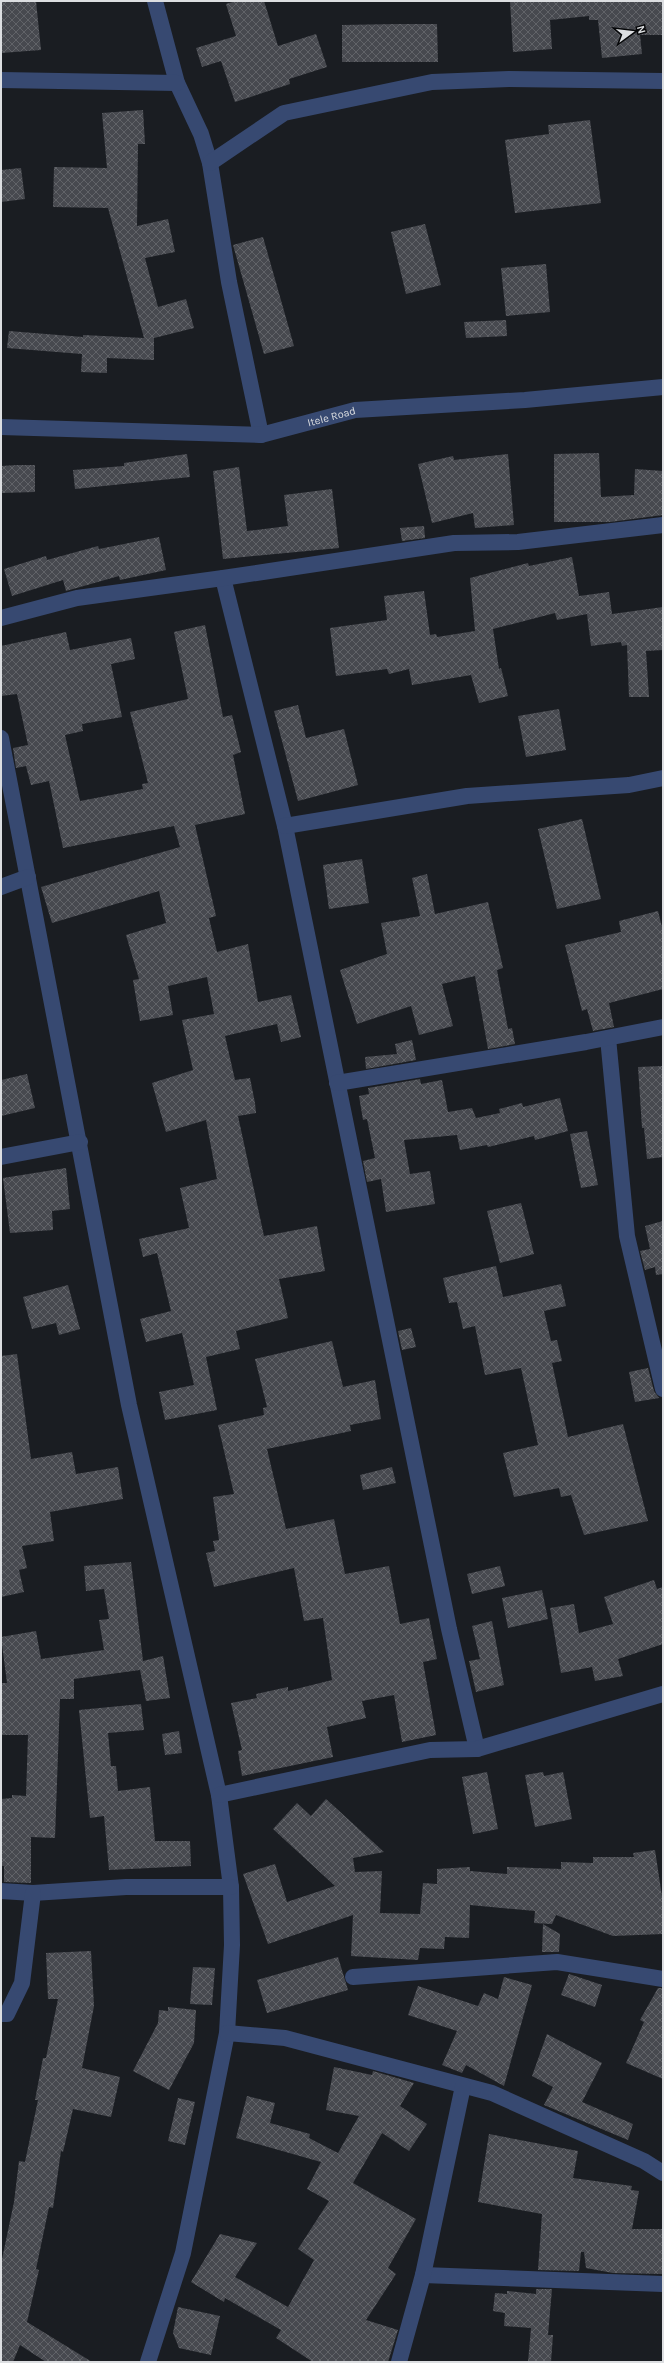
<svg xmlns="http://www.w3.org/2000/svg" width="664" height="2363" font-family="Karla,sans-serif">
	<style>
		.building { fill: url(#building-cross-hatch) }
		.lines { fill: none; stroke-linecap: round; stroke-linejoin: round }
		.street { stroke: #374971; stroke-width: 16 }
		.labels { text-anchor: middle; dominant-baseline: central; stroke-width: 3.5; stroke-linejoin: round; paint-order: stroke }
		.street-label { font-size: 11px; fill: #dcdee1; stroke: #060709 }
	</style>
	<defs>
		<pattern id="building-cross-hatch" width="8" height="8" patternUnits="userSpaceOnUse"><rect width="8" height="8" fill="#47494f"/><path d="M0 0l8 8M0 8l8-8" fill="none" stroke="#616368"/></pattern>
	</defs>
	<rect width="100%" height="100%" fill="#1a1d22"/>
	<path class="building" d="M 1,1 L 36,1 L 41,50 L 1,53 Z
		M 236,1 L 264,1 L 278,46 L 316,34 L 327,67 L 289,79 L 290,84 L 235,102 L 221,61 L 202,67 L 196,48 L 236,36 L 226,4 Z
		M 510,1 L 663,1 L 663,35 L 640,35 L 642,54 L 602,58 L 598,20 L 589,20 L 589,16 L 550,20 L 552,49 L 513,52 Z
		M 397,24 L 437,24 L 438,62 L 342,62 L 342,25 Z
		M 143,110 L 145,144 L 138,144 L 137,226 L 168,219 L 175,252 L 145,258 L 158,307 L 186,299 L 194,328 L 154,338 L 154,360 L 107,358 L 107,373 L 81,372 L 82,354 L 7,348 L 9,331 L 83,337 L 83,335 L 144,338 L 108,208 L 53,207 L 54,167 L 107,168 L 102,113 Z
		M 590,120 L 601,203 L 515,213 L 505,140 L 549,134 L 548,125 Z
		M 21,168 L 25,199 L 1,202 L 1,170 Z
		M 425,224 L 441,285 L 406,294 L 391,232 Z
		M 263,237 L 294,346 L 264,354 L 233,245 Z
		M 546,264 L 550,312 L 506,316 L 501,268 Z
		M 506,320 L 507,336 L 466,338 L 464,322 Z
		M 599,453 L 601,497 L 634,495 L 635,469 L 663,471 L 663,515 L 610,522 L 554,522 L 554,454 Z
		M 187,454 L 190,477 L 75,489 L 73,470 L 124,466 L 124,463 Z
		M 508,454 L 514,525 L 475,528 L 473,513 L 432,523 L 418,464 L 453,456 L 454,460 Z
		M 17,465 L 35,465 L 35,492 L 1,493 L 1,466 Z
		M 239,467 L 247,531 L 288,526 L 284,495 L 332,489 L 339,548 L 223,559 L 213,471 Z
		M 424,526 L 425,538 L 402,541 L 400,528 Z
		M 159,537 L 166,570 L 120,580 L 119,576 L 66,591 L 63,580 L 12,596 L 4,569 L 46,556 L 47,560 L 98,546 L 99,549 Z
		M 572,557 L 579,596 L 609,592 L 612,614 L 663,607 L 663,650 L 646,651 L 649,697 L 629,697 L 627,645 L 622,646 L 621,642 L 591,646 L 587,614 L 557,620 L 555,613 L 493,629 L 499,669 L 501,668 L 508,696 L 479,703 L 471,675 L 412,685 L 409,669 L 389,674 L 387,669 L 336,676 L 330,628 L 387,620 L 384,596 L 424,591 L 430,635 L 436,634 L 437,637 L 475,631 L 470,578 L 528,563 L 529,566 Z
		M 205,625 L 223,717 L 232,715 L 241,752 L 233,755 L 245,814 L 195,825 L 216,916 L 209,918 L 217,952 L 248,944 L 258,1002 L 291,995 L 301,1037 L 281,1042 L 277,1024 L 225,1036 L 235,1080 L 250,1078 L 255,1103 L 256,1113 L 238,1116 L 264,1236 L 317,1226 L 325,1271 L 279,1279 L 288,1318 L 236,1331 L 240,1349 L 206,1357 L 217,1410 L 165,1420 L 159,1392 L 194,1385 L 182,1333 L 146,1342 L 140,1319 L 171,1311 L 157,1253 L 143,1257 L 139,1239 L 189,1228 L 180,1188 L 217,1179 L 206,1120 L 166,1132 L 152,1083 L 193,1070 L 182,1020 L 214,1014 L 207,977 L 168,986 L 173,1015 L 140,1021 L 133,980 L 139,979 L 126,935 L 166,923 L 159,891 L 52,923 L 41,887 L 180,847 L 174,826 L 63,848 L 49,781 L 31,785 L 26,766 L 16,768 L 13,748 L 28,745 L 17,694 L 1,696 L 1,646 L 66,632 L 70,650 L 131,638 L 135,659 L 111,664 L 122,717 L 82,724 L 83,731 L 65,735 L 80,801 L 143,789 L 142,784 L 148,783 L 130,712 L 188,699 L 174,632 Z
		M 298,705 L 306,738 L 344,729 L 358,785 L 298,801 L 274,711 Z
		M 559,709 L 566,750 L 526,757 L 518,716 Z
		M 582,819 L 601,899 L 557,909 L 538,829 Z
		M 362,859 L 369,903 L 329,909 L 323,865 Z
		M 427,874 L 435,914 L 488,902 L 503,968 L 497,970 L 508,1029 L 512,1028 L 515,1044 L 488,1049 L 475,976 L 442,984 L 453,1026 L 419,1035 L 411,1006 L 357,1024 L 340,970 L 387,954 L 381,923 L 420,916 L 412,878 Z
		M 658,911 L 663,931 L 663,989 L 609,1003 L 614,1027 L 593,1031 L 587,1009 L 582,1011 L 565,945 L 621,932 L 619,921 Z
		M 412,1040 L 416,1060 L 366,1069 L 365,1057 L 397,1054 L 395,1044 Z
		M 663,1066 L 663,1157 L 647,1159 L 644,1128 L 642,1128 L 638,1067 Z
		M 27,1074 L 35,1108 L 1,1116 L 1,1080 Z
		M 420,1079 L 421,1084 L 442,1080 L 448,1112 L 472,1108 L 476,1118 L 500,1113 L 499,1109 L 522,1103 L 523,1107 L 560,1098 L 568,1131 L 535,1140 L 534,1136 L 488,1147 L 487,1145 L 460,1150 L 457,1135 L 404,1140 L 410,1174 L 430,1171 L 435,1204 L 386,1212 L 381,1179 L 367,1182 L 363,1161 L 375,1158 L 367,1119 L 363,1120 L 359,1096 L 369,1094 L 368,1088 Z
		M 587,1131 L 598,1185 L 581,1188 L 570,1134 Z
		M 66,1168 L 70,1209 L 52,1211 L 53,1230 L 10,1233 L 3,1178 Z
		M 521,1203 L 534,1254 L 500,1263 L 487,1211 Z
		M 663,1221 L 663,1274 L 656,1275 L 655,1267 L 645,1270 L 640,1251 L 650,1249 L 645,1226 Z
		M 496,1266 L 503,1297 L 561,1284 L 566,1306 L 544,1311 L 551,1341 L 557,1340 L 562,1361 L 552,1363 L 568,1437 L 623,1424 L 648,1521 L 584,1535 L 571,1495 L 561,1497 L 559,1488 L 514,1497 L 503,1453 L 538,1445 L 521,1368 L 485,1375 L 475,1326 L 463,1329 L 457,1302 L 449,1303 L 443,1278 Z
		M 68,1285 L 80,1329 L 59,1335 L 56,1323 L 32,1329 L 23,1297 Z
		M 411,1328 L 416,1347 L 402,1350 L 398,1331 Z
		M 332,1341 L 343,1387 L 375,1380 L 381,1419 L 350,1425 L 351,1431 L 267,1449 L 286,1529 L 334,1519 L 345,1574 L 389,1566 L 400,1624 L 429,1618 L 437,1659 L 423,1662 L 436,1735 L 402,1742 L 394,1695 L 362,1701 L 366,1718 L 327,1727 L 333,1757 L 242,1776 L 238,1751 L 242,1750 L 231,1703 L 257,1698 L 256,1694 L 288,1687 L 288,1691 L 332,1680 L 323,1618 L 304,1621 L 294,1568 L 214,1587 L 206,1553 L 215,1551 L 213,1541 L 219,1540 L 213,1497 L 234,1494 L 218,1425 L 264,1415 L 263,1408 L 267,1407 L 255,1359 Z
		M 17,1354 L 31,1459 L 72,1452 L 76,1474 L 118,1467 L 123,1499 L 50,1512 L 54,1541 L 22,1546 L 27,1568 L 19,1570 L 24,1592 L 1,1597 L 1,1356 Z
		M 648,1368 L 654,1391 L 659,1398 L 635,1402 L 629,1372 Z
		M 392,1467 L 396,1483 L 363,1490 L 360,1475 Z
		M 131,1562 L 143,1661 L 163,1656 L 170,1698 L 146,1701 L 140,1670 L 74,1679 L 74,1699 L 60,1699 L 55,1838 L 31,1837 L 31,1883 L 4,1882 L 4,1866 L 1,1866 L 1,1799 L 12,1798 L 12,1795 L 26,1796 L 28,1735 L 1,1735 L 1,1683 L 7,1683 L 1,1637 L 36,1631 L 41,1659 L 104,1650 L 99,1620 L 109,1619 L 104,1589 L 86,1591 L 84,1566 Z
		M 500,1566 L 505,1586 L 472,1594 L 467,1574 Z
		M 654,1580 L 657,1589 L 663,1587 L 663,1644 L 618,1659 L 623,1676 L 595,1681 L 592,1667 L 561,1673 L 550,1608 L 574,1604 L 579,1633 L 613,1624 L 604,1597 Z
		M 542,1590 L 548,1619 L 508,1628 L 502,1598 Z
		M 492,1621 L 504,1685 L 476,1692 L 469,1661 L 480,1659 L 472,1626 Z
		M 141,1704 L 144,1730 L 108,1733 L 111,1766 L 116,1766 L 118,1791 L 150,1787 L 155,1841 L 190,1841 L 191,1866 L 109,1870 L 104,1816 L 90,1818 L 79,1710 Z
		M 179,1731 L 182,1753 L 165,1755 L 162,1734 Z
		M 487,1772 L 498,1829 L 473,1834 L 462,1777 Z
		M 543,1772 L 544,1776 L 563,1772 L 572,1819 L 535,1827 L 525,1775 Z
		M 326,1799 L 384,1852 L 353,1858 L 355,1872 L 382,1871 L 380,1913 L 420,1914 L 423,1883 L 437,1884 L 437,1869 L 470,1867 L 470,1871 L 507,1874 L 507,1867 L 561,1869 L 561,1862 L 593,1863 L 593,1857 L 634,1857 L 633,1853 L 655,1850 L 663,1903 L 663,1934 L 613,1936 L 556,1915 L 552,1924 L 534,1923 L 535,1911 L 470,1905 L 469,1938 L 445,1937 L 444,1949 L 420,1948 L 418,1960 L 351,1956 L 353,1915 L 268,1944 L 243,1874 L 275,1864 L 287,1902 L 335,1886 L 273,1829 L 297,1803 L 311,1816 Z
		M 543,1924 L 560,1934 L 559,1952 L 542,1952 Z
		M 91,1951 L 94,2006 L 82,2068 L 120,2077 L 111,2117 L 73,2109 L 63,2152 L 61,2151 L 53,2208 L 49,2207 L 36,2269 L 39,2270 L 27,2322 L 92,2362 L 46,2362 L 20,2345 L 13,2362 L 1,2362 L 1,2264 L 14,2202 L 19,2161 L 25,2162 L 38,2100 L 35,2100 L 43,2058 L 46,2058 L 58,1999 L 48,1999 L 46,1953 Z
		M 338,1957 L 348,1990 L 267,2013 L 257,1980 Z
		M 193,1967 L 215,1968 L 212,2005 L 190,2004 Z
		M 569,1974 L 602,1985 L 595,2007 L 561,1995 Z
		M 504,1977 L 532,1985 L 504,2086 L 466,2065 L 462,2073 L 442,2065 L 457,2031 L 408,2015 L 418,1986 L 478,2006 L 484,1993 L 498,1999 Z
		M 658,1988 L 663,1988 L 663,2079 L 626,2063 L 644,2022 L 640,2020 Z
		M 168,2007 L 196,2010 L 194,2043 L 169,2090 L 133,2071 L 158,2023 L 159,2010 L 168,2011 Z
		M 547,2034 L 602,2063 L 582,2102 L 633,2124 L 628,2140 L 544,2105 L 553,2087 L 532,2076 Z
		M 334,2067 L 372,2075 L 373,2071 L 414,2083 L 400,2106 L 427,2124 L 409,2151 L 382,2133 L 353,2183 L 416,2219 L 388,2268 L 396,2274 L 366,2320 L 398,2330 L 388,2362 L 313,2362 L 276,2338 L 281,2330 L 225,2298 L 224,2302 L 191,2282 L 220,2234 L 257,2243 L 235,2277 L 288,2307 L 314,2260 L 298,2249 L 329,2201 L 307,2189 L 321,2162 L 236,2138 L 247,2096 L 275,2103 L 270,2123 L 310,2134 L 309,2138 L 338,2153 L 359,2116 L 326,2110 Z
		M 178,2098 L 195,2102 L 185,2145 L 168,2141 Z
		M 489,2134 L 578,2151 L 573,2178 L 632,2186 L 631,2190 L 639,2191 L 632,2229 L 663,2229 L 663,2274 L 613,2273 L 586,2268 L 584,2252 L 581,2252 L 579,2271 L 538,2270 L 542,2214 L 478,2202 Z
		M 536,2289 L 552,2289 L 548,2335 L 553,2335 L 551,2362 L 528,2362 L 531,2328 L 504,2326 L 505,2313 L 493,2311 L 495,2293 L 507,2294 L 507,2291 L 536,2294 Z
		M 178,2307 L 220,2316 L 211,2355 L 179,2348 L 173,2333 Z"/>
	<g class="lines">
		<g class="street">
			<path d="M 155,1 L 177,83 L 201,134 L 210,163 L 229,282 L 261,435"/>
			<path d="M 1,80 L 177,83"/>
			<path d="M 210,163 L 284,113 L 432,82 L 509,79 L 663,81"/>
			<path id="s1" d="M 1,427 L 261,435 L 355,410 L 525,400 L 663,387"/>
			<path d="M 223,578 L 285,826 L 449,1629 L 477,1749"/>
			<path d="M 1,618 L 77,598 L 223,578 L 454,543 L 518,542 L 663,525"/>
			<path d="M 1,738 L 129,1405 L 219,1795 L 231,1887 L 232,1945 L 227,2033 L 183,2253 L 148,2362"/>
			<path d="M 285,826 L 467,796 L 629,785 L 663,778"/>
			<path d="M 1,887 L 28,877"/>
			<path d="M 608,1038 L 627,1236 L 663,1389"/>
			<path d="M 337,1083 L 586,1042 L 663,1027"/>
			<path d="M 1,1157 L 80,1142"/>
			<path d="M 219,1795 L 430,1750 L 477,1749 L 663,1694"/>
			<path d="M 1,1891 L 33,1893 L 126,1887 L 231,1887"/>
			<path d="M 353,1977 L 557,1962 L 663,1979"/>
			<path d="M 1,2014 L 7,2014 L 22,1983 L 33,1893"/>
			<path d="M 227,2033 L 285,2038 L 492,2093 L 644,2161 L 663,2173"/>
			<path d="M 423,2275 L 663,2284"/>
			<path d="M 399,2362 L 423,2275 L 463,2086"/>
		</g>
	</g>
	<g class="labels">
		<g class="street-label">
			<text stroke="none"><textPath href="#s1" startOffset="333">Itele Road</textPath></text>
		</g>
	</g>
	<rect width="664" height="2363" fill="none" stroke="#dcdee1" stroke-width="4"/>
	<g transform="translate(632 32) rotate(75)" stroke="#060709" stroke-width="3" paint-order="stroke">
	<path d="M0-3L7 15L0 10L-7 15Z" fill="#dcdee1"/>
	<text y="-6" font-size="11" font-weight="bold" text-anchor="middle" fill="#dcdee1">N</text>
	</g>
</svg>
